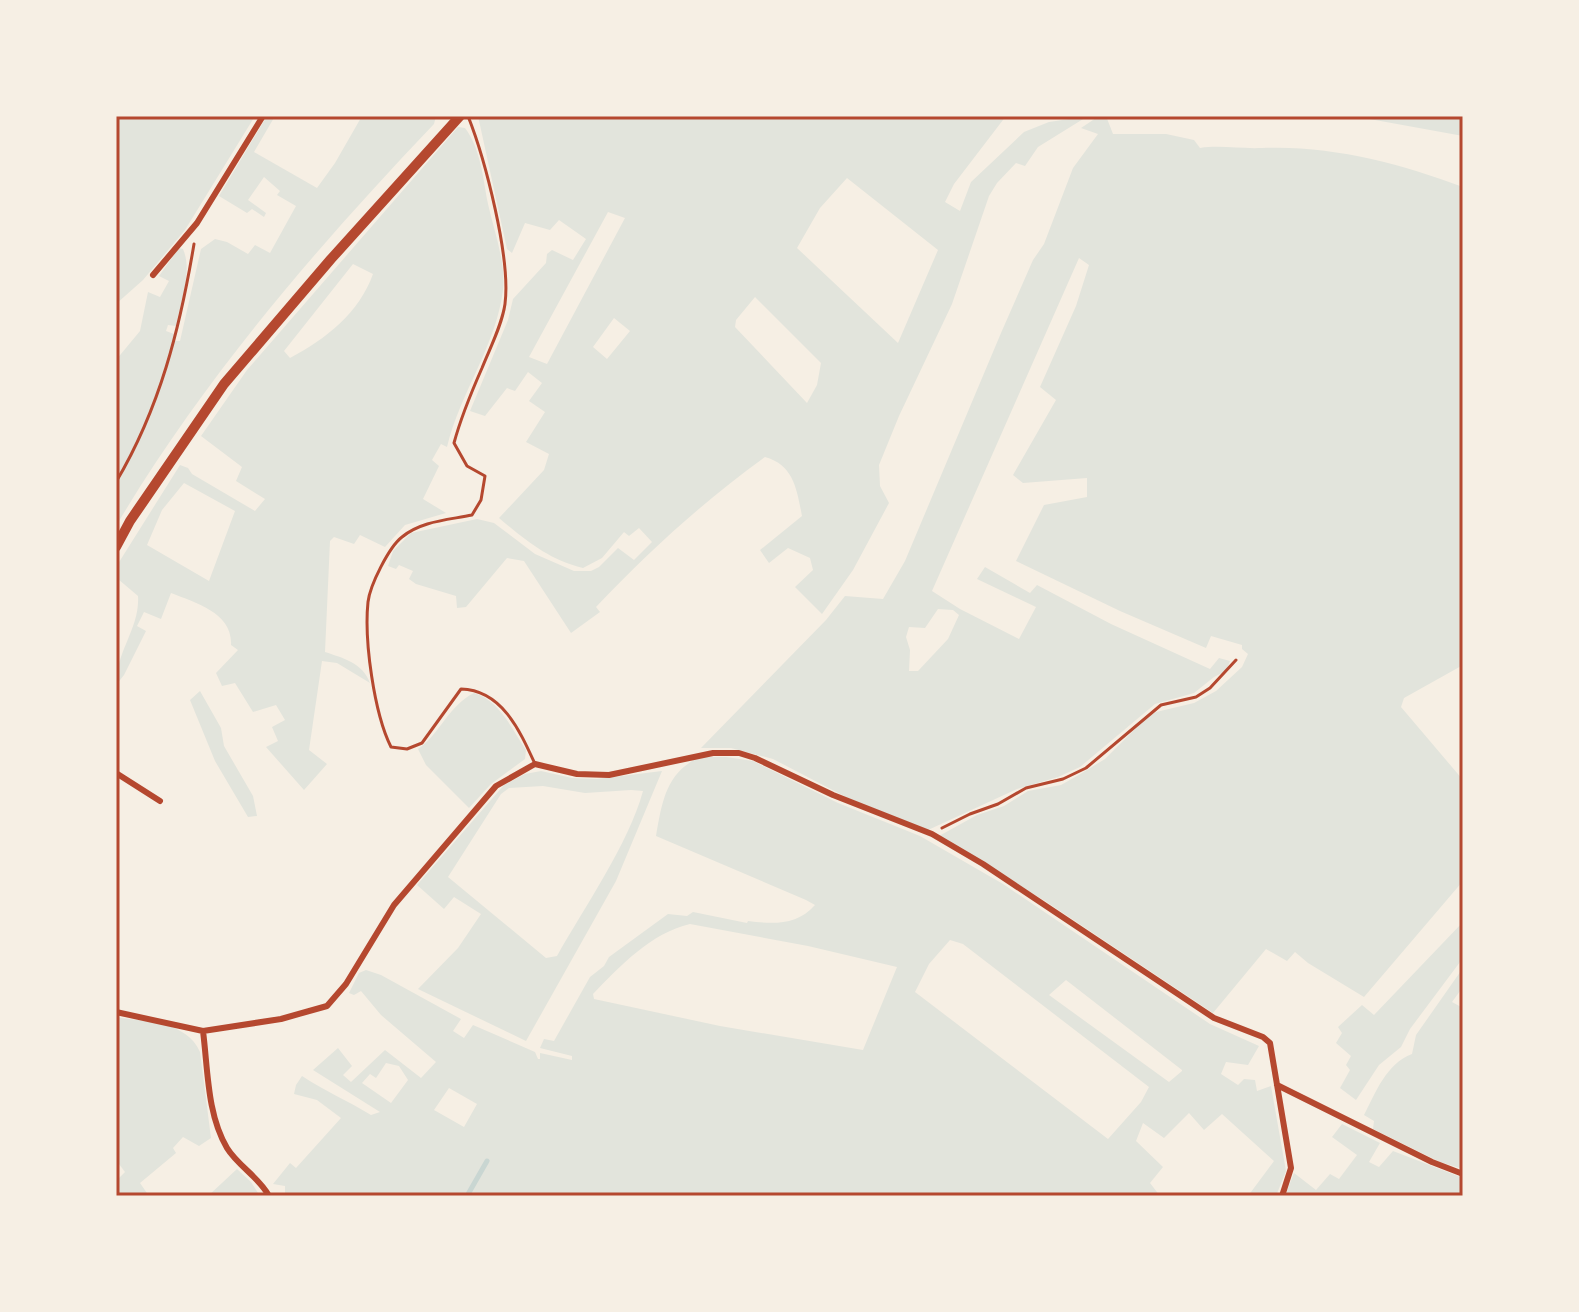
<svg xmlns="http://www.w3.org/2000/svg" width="1579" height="1312" font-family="'PT Sans',sans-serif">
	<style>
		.green { fill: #e2e4dc; fill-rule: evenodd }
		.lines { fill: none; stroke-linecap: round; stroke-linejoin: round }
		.stream { stroke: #c9d6d2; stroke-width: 5 }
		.path { stroke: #b5482f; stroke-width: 3 }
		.service { stroke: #b5482f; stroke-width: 3 }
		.minor { stroke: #b5482f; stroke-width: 6 }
		.primary { stroke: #b5482f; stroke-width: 10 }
		.neatline { fill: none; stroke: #b5482f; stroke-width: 3 }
	</style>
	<rect width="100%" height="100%" fill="#f6efe4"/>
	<path class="green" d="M 116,116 L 255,116 L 185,230 L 143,280 L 116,304 Z
		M 267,116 L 275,116 L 254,152 L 317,188 L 335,163 L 362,116 L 436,116 L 434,124 C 315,249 204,378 116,526 L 116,360 L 140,331 L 148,292 L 160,297 L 169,281 L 159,276 L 179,248 L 183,249 C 193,272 180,303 176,326 L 168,325 L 166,331 L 174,334 L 175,341 L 180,341 L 201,249 L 215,239 L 227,242 L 248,254 L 255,245 L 270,253 L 296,206 L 277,195 L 280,191 L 264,177 L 248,200 L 266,213 L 264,217 L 252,209 L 247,213 L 219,196 Z
		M 478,116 L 1006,116 L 954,184 L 945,202 L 960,211 L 971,182 L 1024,132 L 1049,122 L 1069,119 L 1069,116 L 1088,116 L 1038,147 L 1025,166 L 1016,163 L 997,183 L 989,196 L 952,304 L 899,416 L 879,465 L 880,486 L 889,503 L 853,570 L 822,614 L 795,587 L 813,570 L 810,558 L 788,548 L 769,563 L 760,550 L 802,516 C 797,490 794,465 765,457 C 704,501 648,552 596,607 L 600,612 L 571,633 L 524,561 L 507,558 L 466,607 L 457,608 L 456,596 L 416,584 L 409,579 L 413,571 L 399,565 L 396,569 L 388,566 L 393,551 L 411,533 L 477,519 L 494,523 L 535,554 L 574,571 L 591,571 L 599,567 L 618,548 L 634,560 L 652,542 L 639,528 L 629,536 L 624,532 L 602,558 L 583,568 C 549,560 525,540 499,518 L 544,470 L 549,454 L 526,442 L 545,412 L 529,401 L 542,383 L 528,372 L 515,391 L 507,388 L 485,416 L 470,411 L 508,320 L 513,299 L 546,263 L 547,254 L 552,250 L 573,260 L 586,239 L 559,220 L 550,230 L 525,223 L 512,253 L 507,249 ZM 847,178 L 938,250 L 898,343 L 797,248 L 820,208 ZM 608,212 L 625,218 L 547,364 L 529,357 ZM 755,297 L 821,363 L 817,385 L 807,403 L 735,327 L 736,320 ZM 614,318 L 630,331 L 607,359 L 593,347 Z
		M 1099,116 L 1106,116 L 1113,134 L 1166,134 L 1194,140 L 1200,148 C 1220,145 1241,149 1262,148 C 1330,145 1399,163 1463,187 L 1463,665 L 1404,698 L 1401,707 L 1463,780 L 1463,881 L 1364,997 L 1308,963 L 1295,952 L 1287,961 L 1266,949 L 1213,1013 L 1045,901 L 939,836 L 977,815 L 1004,806 L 1028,791 L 1061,785 L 1077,776 L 1105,759 L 1145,719 L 1156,712 L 1194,703 L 1216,691 L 1242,667 L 1248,654 L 1242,649 L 1242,645 L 1211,636 L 1206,648 L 1120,611 L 1016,561 L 1044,505 L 1087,497 L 1087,478 L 1023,483 L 1013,475 L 1056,400 L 1040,387 L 1076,306 L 1089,265 L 1079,258 L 932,591 L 960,609 L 1019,639 L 1036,607 L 977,579 L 985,567 L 1030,593 L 1037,585 L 1111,624 L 1210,669 L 1219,658 L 1230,661 L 1226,671 L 1214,677 L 1194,693 L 1155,704 L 1080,767 L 1058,777 L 1017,789 L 928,830 L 848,798 L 773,759 L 731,748 L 701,748 L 826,620 L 845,596 L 883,599 L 905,561 L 1001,333 L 1033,260 L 1044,244 L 1073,168 L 1098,134 L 1081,128 ZM 938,609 L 953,610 L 959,615 L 948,639 L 918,671 L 909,671 L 910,650 L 906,637 L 909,627 L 925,628 Z
		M 1353,116 L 1463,116 L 1463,136 Z
		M 458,127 L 465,128 C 481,149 483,179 488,204 C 494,231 506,262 503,290 C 496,346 460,393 447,447 L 441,444 L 432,460 L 439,466 L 423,499 L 446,513 L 405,525 L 385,547 L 360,535 L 354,544 L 334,537 L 330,541 L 325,652 C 343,658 363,663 370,683 L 337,663 L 322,661 L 309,750 L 327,764 L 304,790 L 266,747 L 278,741 L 272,727 L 285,720 L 276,705 L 253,712 L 235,683 L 222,686 L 216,673 L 238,650 L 231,645 C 233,613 196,603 171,593 L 161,619 L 144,612 L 137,626 L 146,631 L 124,675 L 116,685 C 116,651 140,628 138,596 L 118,579 L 116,581 L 116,567 L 180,465 L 188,468 L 192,474 L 255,511 L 265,499 L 236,481 L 242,467 L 201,436 L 247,370 ZM 353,264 L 373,274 C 359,313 326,339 290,358 L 284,351 ZM 184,483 L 235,511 L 209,581 L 147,545 L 162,510 Z
		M 200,691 L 221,728 L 224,746 L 253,796 L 257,816 L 248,817 L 215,761 L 190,700 Z
		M 474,693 C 499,700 512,729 526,750 L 525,759 L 491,784 L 469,808 L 426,765 L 418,749 C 440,734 448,706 474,693 Z
		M 700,757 L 726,757 L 753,761 L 838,803 L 920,836 L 1003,884 L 1210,1024 L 1259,1046 L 1248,1065 L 1226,1062 L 1221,1074 L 1238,1085 L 1244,1079 L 1255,1080 L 1257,1091 L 1271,1086 L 1286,1171 L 1276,1196 L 1248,1196 L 1274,1161 L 1222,1114 L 1204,1130 L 1189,1113 L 1164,1138 L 1143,1123 L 1136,1141 L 1163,1167 L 1150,1183 L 1160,1196 L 285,1196 L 285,1186 L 273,1184 L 290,1163 L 296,1168 L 341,1118 L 317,1100 L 294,1094 L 296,1085 L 302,1076 C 325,1091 348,1101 371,1115 L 380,1112 L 313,1070 L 338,1048 L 352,1066 L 343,1075 L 351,1082 L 385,1050 L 421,1078 L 436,1062 L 381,1015 L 361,991 L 354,995 L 349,993 L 359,973 L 366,970 L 381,975 L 461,1019 L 453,1031 L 464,1038 L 473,1025 L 535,1052 L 538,1059 L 540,1059 L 540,1053 L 572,1060 L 572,1056 L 540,1048 L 544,1039 L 554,1041 L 590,977 L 604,966 L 609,957 L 668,914 L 687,916 L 693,912 L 747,923 L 748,921 C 772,924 797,926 815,905 L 806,900 L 656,836 C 662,802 666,772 700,757 ZM 690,924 L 808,946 L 897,967 L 863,1050 L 720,1026 L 594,999 L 593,994 C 620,966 651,933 690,924 ZM 950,940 L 963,944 L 1149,1087 L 1141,1102 L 1108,1139 L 915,992 L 929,964 ZM 1066,980 L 1182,1070 L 1182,1071 L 1169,1082 L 1049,995 ZM 386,1063 L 399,1066 L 408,1080 L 391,1103 L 362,1083 L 370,1074 L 376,1078 ZM 449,1088 L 477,1104 L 464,1127 L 434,1110 Z
		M 541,771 L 572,778 L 597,779 L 662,771 L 616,881 L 526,1041 L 418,989 L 458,948 L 481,914 L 454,897 L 444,909 L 417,885 L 504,785 L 525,774 ZM 543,786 L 585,793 L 631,790 L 643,791 C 629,843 584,908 557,956 L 546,958 L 448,877 L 501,794 L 509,788 Z
		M 1463,922 L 1463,958 L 1410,1029 L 1401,1047 L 1379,1065 L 1356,1100 L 1340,1088 L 1350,1070 L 1346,1065 L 1351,1056 L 1336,1043 L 1342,1033 L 1338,1027 L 1362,1005 L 1374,1015 Z
		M 1463,968 L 1463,987 L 1452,1002 L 1463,1008 L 1463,1169 L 1440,1162 L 1373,1129 L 1374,1121 L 1364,1115 C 1376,1092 1386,1064 1412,1054 L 1416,1035 Z
		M 116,1017 C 146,1022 187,1021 200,1052 L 211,1138 L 199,1146 L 183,1137 L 173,1148 L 176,1153 L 140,1183 L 149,1196 L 116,1196 L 116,1181 L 125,1172 L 119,1164 L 116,1166 Z
		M 1342,1124 L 1380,1143 L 1369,1162 L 1379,1167 L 1393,1151 L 1463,1178 L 1463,1194 L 1285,1196 L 1294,1173 L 1316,1190 L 1330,1174 L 1339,1179 L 1357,1155 L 1332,1137 Z
		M 237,1169 L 251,1182 L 260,1196 L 208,1196 Z"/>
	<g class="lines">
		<path class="stream" d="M 467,1196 L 487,1161"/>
		<path class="path" d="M 116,482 C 160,408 180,328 194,244
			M 942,828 L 970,814 L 998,804 L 1026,788 L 1063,779 L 1086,768 L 1161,705 L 1196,697 L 1210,688 L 1236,660"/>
		<path class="service" d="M 468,116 C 485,159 511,258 505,304 C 502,325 490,348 482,368 C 471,393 461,417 454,443 L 467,466 L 485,476 L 481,500 L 472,515 C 448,520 421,521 402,537 C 389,547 370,585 368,602 C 364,640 374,713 391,747 L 407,749 L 422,743 L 461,689 C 502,690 520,731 535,764"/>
		<path class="minor" d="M 153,275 L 197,223 L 263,116
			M 116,773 L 160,801
			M 116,1012 L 203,1031 L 281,1019 L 327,1006 L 346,984 L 394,905 L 496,786 L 535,764 L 577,774 L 609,775 L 713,753 L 739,753 L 755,758 L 833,795 L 932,834 L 983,864 L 1214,1018 L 1263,1037 L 1270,1043 L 1291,1168 L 1282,1196
			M 203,1031 C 208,1070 207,1114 227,1148 C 238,1166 260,1178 269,1196
			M 1277,1085 L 1432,1162 L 1463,1174"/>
		<path class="primary" d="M 116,547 L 130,521 L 224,384 L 331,259 L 460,116"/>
	</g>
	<rect width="1579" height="1312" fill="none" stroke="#f6efe4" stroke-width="236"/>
	<rect x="118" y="118" width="1343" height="1076" class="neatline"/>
</svg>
